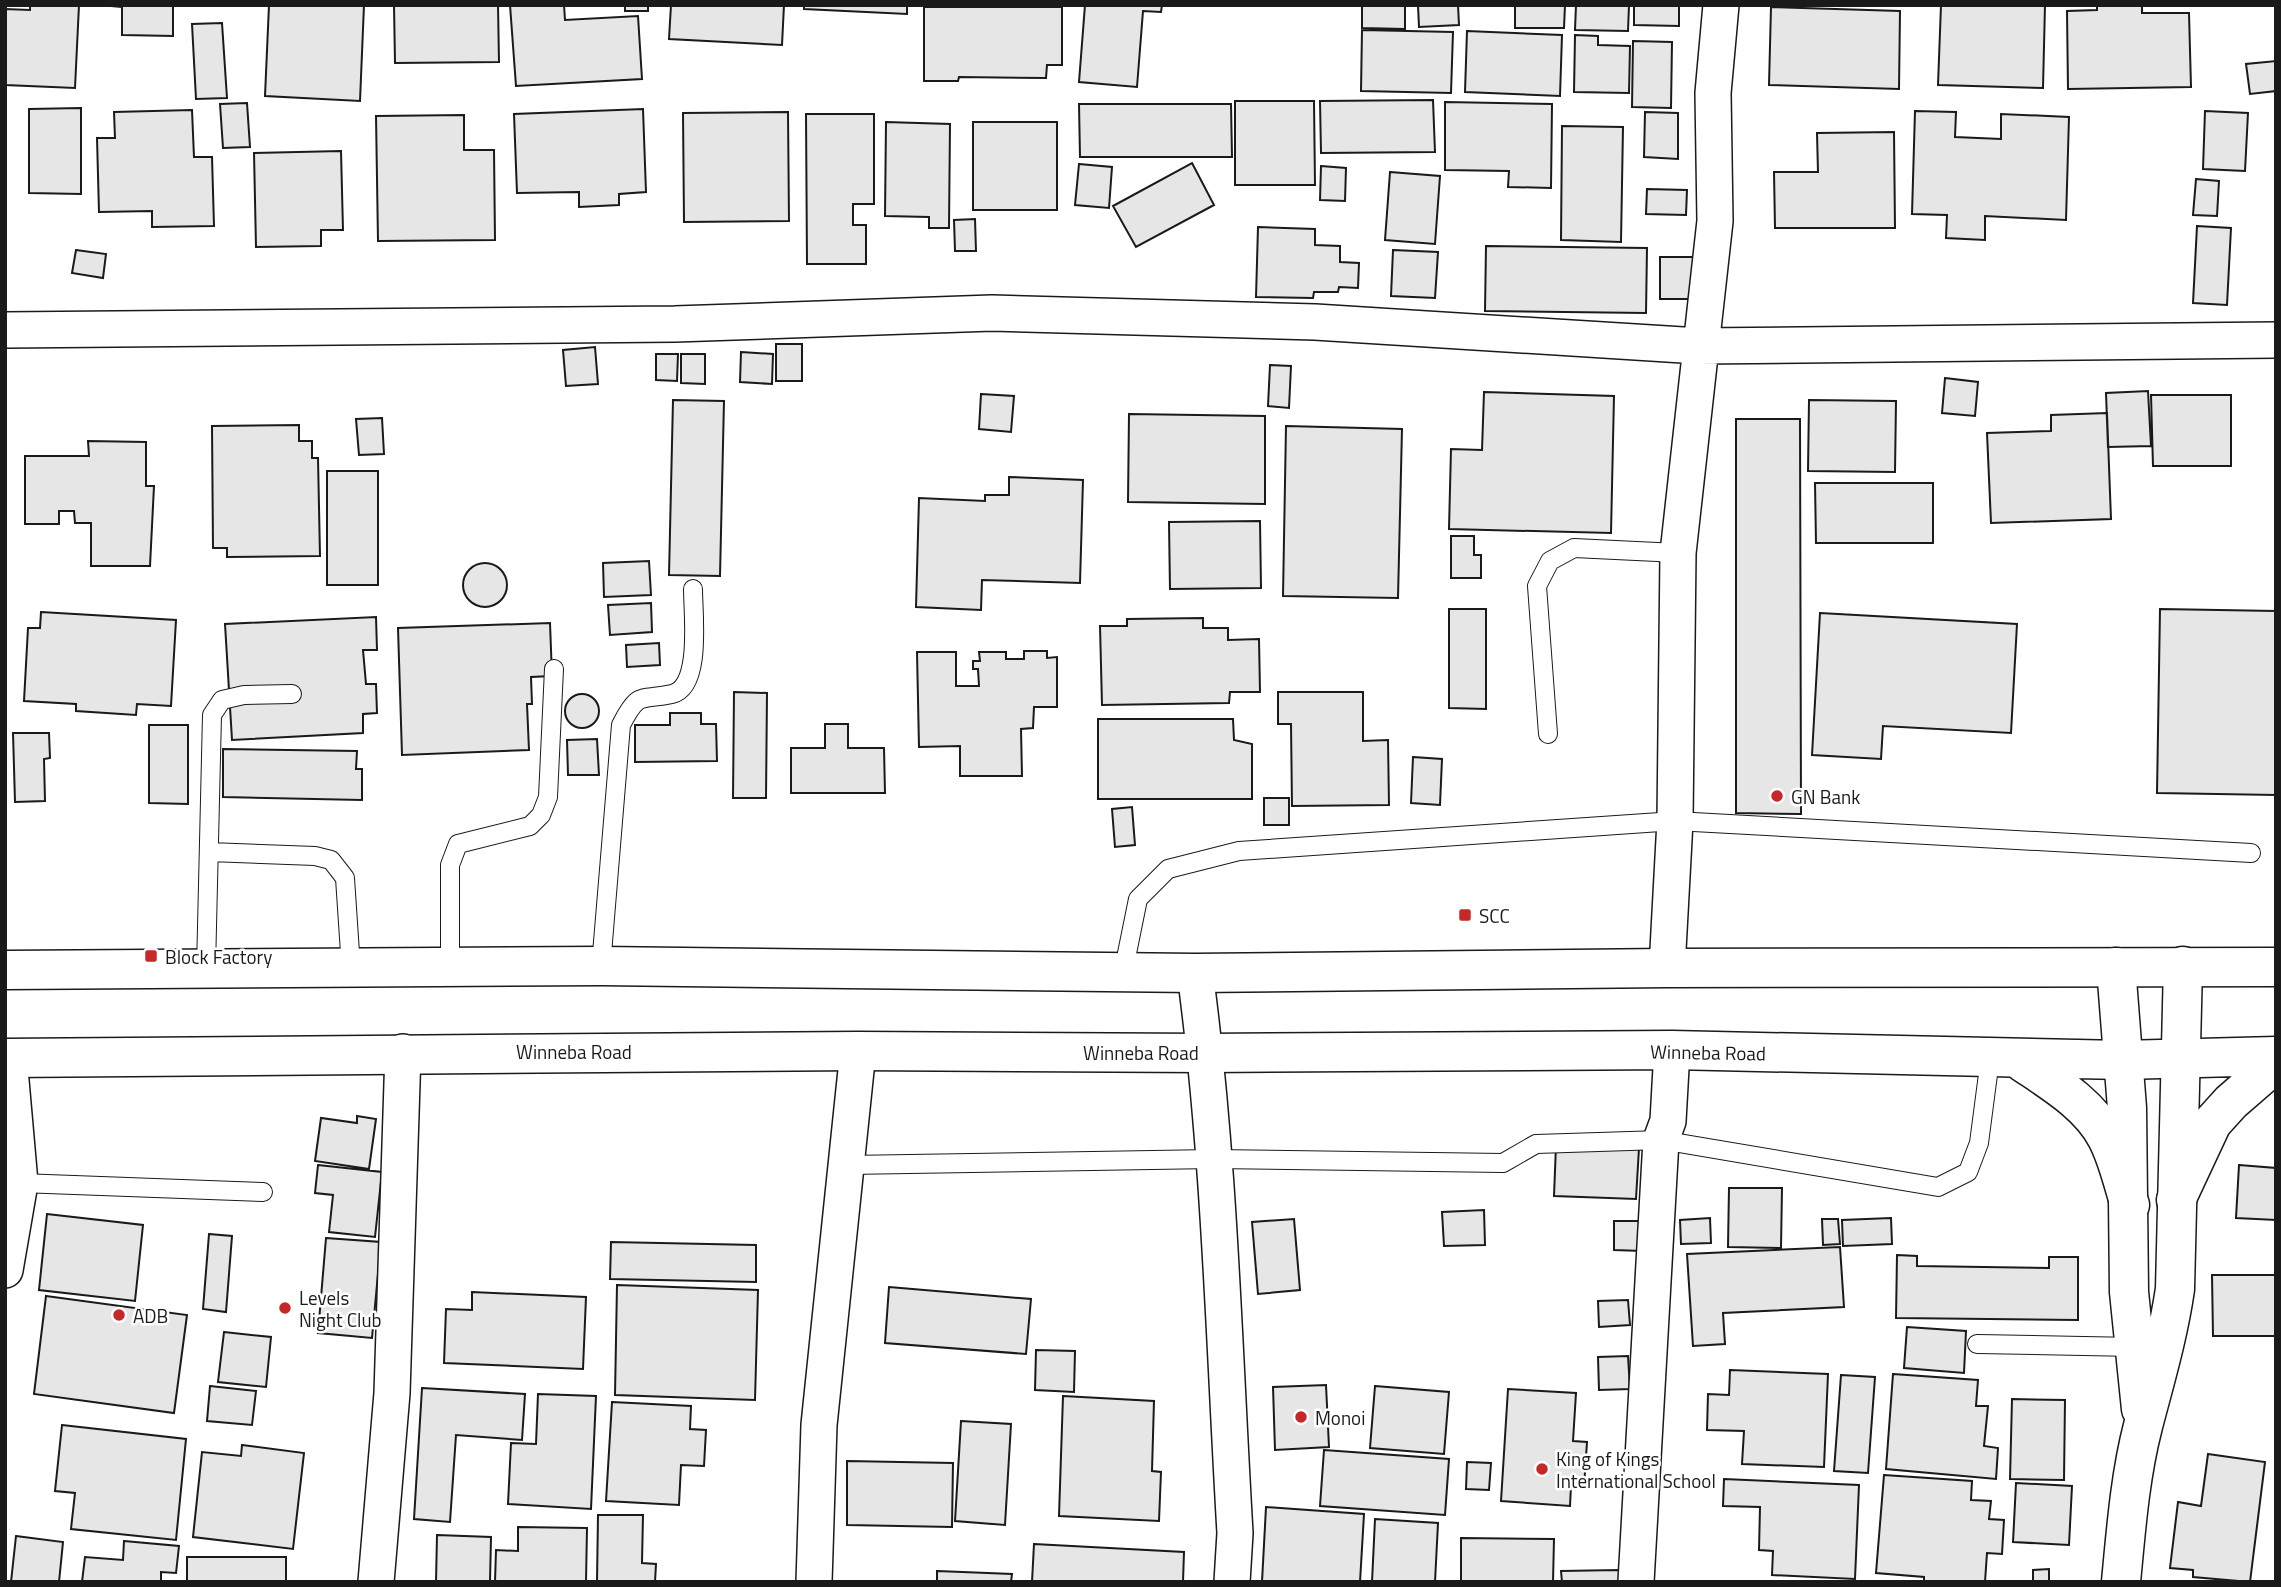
<svg xmlns="http://www.w3.org/2000/svg" width="2281" height="1587" font-family="'Titillium Web',sans-serif">
	<style>
		.building { fill: #e6e6e6; stroke: #1a1a1a; stroke-width: 2 }
		.lines { fill: none; stroke-linecap: round; stroke-linejoin: round }
		.service-casing { stroke: #1a1a1a; stroke-width: 20 }
		.minor-casing { stroke: #1a1a1a; stroke-width: 38 }
		.tertiary-casing { stroke: #1a1a1a; stroke-width: 41 }
		.trunk-casing { stroke: #1a1a1a; stroke-width: 41 }
		.service { stroke: #fff; stroke-width: 18 }
		.minor { stroke: #fff; stroke-width: 35 }
		.tertiary { stroke: #fff; stroke-width: 38 }
		.trunk { stroke: #fff; stroke-width: 38 }
		.poi-dot { fill: #c62828; stroke: #fff; stroke-width: 2.5 }
		.labels { text-anchor: middle; dominant-baseline: central; stroke-width: 5; stroke-linejoin: round; paint-order: stroke }
		.poi-label { font-size: 19px; fill: #1a1a1a; stroke: #fff; text-anchor: start }
		.street-label { font-size: 19px; fill: #1a1a1a; stroke: #fff }
	</style>
	<rect width="100%" height="100%" fill="#fff"/>
	<path class="building" d="M 30,5 L 79,5 L 75,88 L 5,85 L 5,9 L 30,10 Z
		M 100,5 L 173,5 L 173,36 L 122,35 L 122,7 Z
		M 269,5 L 364,5 L 360,101 L 265,96 Z
		M 394,5 L 498,5 L 499,62 L 395,63 Z
		M 510,5 L 564,5 L 565,20 L 638,16 L 642,79 L 516,86 Z
		M 625,5 L 648,5 L 648,11 L 625,11 Z
		M 671,5 L 784,5 L 782,45 L 669,39 Z
		M 804,5 L 907,5 L 907,14 L 804,9 Z
		M 1085,5 L 1162,5 L 1161,12 L 1143,11 L 1137,87 L 1079,82 Z
		M 1362,5 L 1405,5 L 1405,29 L 1362,28 Z
		M 1418,5 L 1458,5 L 1459,25 L 1419,27 Z
		M 1515,5 L 1565,5 L 1564,28 L 1515,28 Z
		M 1576,5 L 1629,5 L 1628,31 L 1575,30 Z
		M 1634,5 L 1679,5 L 1679,26 L 1634,25 Z
		M 1941,5 L 2045,5 L 2043,88 L 1938,85 Z
		M 2097,5 L 2142,5 L 2142,13 L 2189,13 L 2191,87 L 2068,89 L 2067,11 L 2097,10 Z
		M 924,7 L 1062,7 L 1062,65 L 1047,65 L 1046,78 L 959,77 L 958,81 L 924,81 Z
		M 1771,7 L 1900,11 L 1899,89 L 1769,85 Z
		M 222,23 L 227,98 L 196,99 L 192,24 Z
		M 1362,30 L 1453,32 L 1451,93 L 1361,91 Z
		M 1467,31 L 1562,35 L 1560,96 L 1465,92 Z
		M 1575,35 L 1598,36 L 1598,45 L 1630,46 L 1629,93 L 1574,92 Z
		M 1633,41 L 1672,42 L 1671,108 L 1632,107 Z
		M 2276,61 L 2276,91 L 2250,94 L 2246,64 Z
		M 1433,100 L 1435,152 L 1321,153 L 1320,101 Z
		M 1235,101 L 1314,101 L 1315,185 L 1235,185 Z
		M 1445,102 L 1552,104 L 1551,188 L 1508,187 L 1509,171 L 1445,170 Z
		M 247,103 L 250,147 L 223,148 L 220,104 Z
		M 1079,104 L 1231,104 L 1232,157 L 1080,157 Z
		M 81,108 L 81,194 L 29,193 L 29,109 Z
		M 643,109 L 646,192 L 619,194 L 619,205 L 579,207 L 579,192 L 517,193 L 514,114 Z
		M 192,110 L 194,157 L 212,157 L 214,226 L 152,227 L 152,211 L 99,212 L 97,138 L 115,138 L 114,112 Z
		M 1915,111 L 1956,112 L 1955,137 L 2001,139 L 2001,114 L 2069,117 L 2066,220 L 1985,216 L 1985,240 L 1946,238 L 1947,215 L 1912,214 Z
		M 2205,111 L 2248,113 L 2245,171 L 2203,169 Z
		M 788,112 L 789,221 L 684,222 L 683,113 Z
		M 1645,112 L 1678,113 L 1678,159 L 1644,157 Z
		M 806,114 L 874,114 L 874,204 L 853,204 L 853,225 L 866,225 L 866,264 L 807,264 Z
		M 464,115 L 464,150 L 494,150 L 495,240 L 378,241 L 376,116 Z
		M 886,122 L 950,124 L 949,228 L 929,228 L 929,217 L 885,216 Z
		M 973,122 L 1057,122 L 1057,210 L 973,210 Z
		M 1562,126 L 1623,127 L 1621,242 L 1561,240 Z
		M 1894,132 L 1895,228 L 1775,228 L 1774,172 L 1818,172 L 1817,133 Z
		M 341,151 L 343,230 L 321,230 L 321,246 L 256,247 L 254,153 Z
		M 1192,163 L 1214,205 L 1136,247 L 1113,206 Z
		M 1079,164 L 1112,167 L 1109,208 L 1075,205 Z
		M 1321,166 L 1346,168 L 1345,201 L 1320,200 Z
		M 1390,172 L 1440,176 L 1435,244 L 1385,240 Z
		M 2196,179 L 2219,181 L 2217,216 L 2193,215 Z
		M 1647,189 L 1687,190 L 1686,215 L 1646,214 Z
		M 975,219 L 976,251 L 955,251 L 954,220 Z
		M 2197,226 L 2231,228 L 2227,305 L 2193,303 Z
		M 1258,227 L 1315,229 L 1315,245 L 1340,246 L 1340,262 L 1359,263 L 1358,288 L 1339,287 L 1338,292 L 1314,292 L 1313,298 L 1256,297 Z
		M 1486,246 L 1647,248 L 1646,313 L 1485,311 Z
		M 76,250 L 106,254 L 103,278 L 72,273 Z
		M 1393,250 L 1438,252 L 1435,298 L 1391,296 Z
		M 1660,257 L 1694,257 L 1694,299 L 1660,299 Z
		M 776,344 L 802,344 L 802,381 L 776,381 Z
		M 595,347 L 598,384 L 566,386 L 563,350 Z
		M 741,352 L 773,354 L 772,384 L 740,382 Z
		M 656,354 L 678,354 L 677,381 L 656,380 Z
		M 681,354 L 705,354 L 705,384 L 681,383 Z
		M 1270,365 L 1291,366 L 1289,408 L 1268,406 Z
		M 1945,378 L 1978,382 L 1975,416 L 1942,413 Z
		M 2148,391 L 2151,446 L 2108,447 L 2106,393 Z
		M 1484,392 L 1614,396 L 1611,533 L 1449,529 L 1451,449 L 1482,450 Z
		M 981,394 L 1014,396 L 1011,432 L 979,429 Z
		M 2151,395 L 2231,395 L 2231,466 L 2153,466 Z
		M 673,400 L 724,401 L 720,576 L 669,575 Z
		M 1809,400 L 1896,401 L 1895,472 L 1808,471 Z
		M 2107,413 L 2111,519 L 1991,523 L 1987,433 L 2051,431 L 2051,415 Z
		M 1129,414 L 1265,416 L 1265,504 L 1128,502 Z
		M 382,418 L 384,454 L 359,455 L 356,419 Z
		M 1736,419 L 1800,419 L 1801,814 L 1736,813 Z
		M 299,425 L 299,441 L 312,441 L 312,458 L 318,458 L 320,556 L 227,557 L 227,548 L 213,548 L 212,426 Z
		M 1286,426 L 1402,429 L 1398,598 L 1283,596 Z
		M 88,441 L 146,442 L 146,486 L 154,486 L 150,566 L 91,566 L 91,523 L 75,523 L 74,511 L 59,511 L 59,524 L 25,524 L 25,456 L 89,456 Z
		M 327,471 L 378,471 L 378,585 L 327,585 Z
		M 1009,477 L 1083,480 L 1080,583 L 982,580 L 981,610 L 916,607 L 919,498 L 985,501 L 985,495 L 1009,495 Z
		M 1815,483 L 1933,483 L 1933,543 L 1816,543 Z
		M 1260,521 L 1261,588 L 1170,589 L 1169,522 Z
		M 1451,536 L 1474,536 L 1474,555 L 1481,555 L 1481,578 L 1451,578 Z
		M 649,561 L 651,595 L 604,597 L 603,563 Z
		M463 585a22 22 0 1 1 44 0a22 22 0 1 1-44 0Z
		M 651,603 L 652,632 L 610,635 L 608,605 Z
		M 1449,609 L 1486,609 L 1486,709 L 1449,708 Z
		M 2160,609 L 2276,611 L 2276,795 L 2157,793 Z
		M 41,612 L 176,620 L 171,706 L 137,704 L 136,715 L 76,711 L 76,704 L 24,701 L 28,628 L 40,628 Z
		M 1820,613 L 2017,624 L 2011,733 L 1883,726 L 1881,759 L 1812,755 Z
		M 376,617 L 377,650 L 363,650 L 366,684 L 376,684 L 377,713 L 363,714 L 363,733 L 232,740 L 225,624 Z
		M 1203,618 L 1203,628 L 1228,628 L 1228,640 L 1259,639 L 1260,692 L 1230,692 L 1229,703 L 1102,705 L 1100,626 L 1127,626 L 1127,619 Z
		M 550,623 L 552,676 L 531,677 L 532,704 L 527,704 L 529,750 L 402,755 L 398,628 Z
		M 659,643 L 660,665 L 627,667 L 626,645 Z
		M 1024,651 L 1047,651 L 1047,658 L 1057,657 L 1057,707 L 1034,707 L 1033,728 L 1021,729 L 1022,776 L 960,776 L 960,746 L 919,747 L 917,652 L 956,652 L 956,686 L 979,686 L 978,669 L 973,669 L 973,661 L 980,661 L 979,652 L 1006,652 L 1006,659 L 1024,659 Z
		M 734,692 L 767,693 L 766,798 L 733,798 Z
		M 1278,692 L 1363,692 L 1363,741 L 1388,740 L 1389,805 L 1292,806 L 1291,724 L 1278,724 Z
		M565 711a17 17 0 1 1 34 0a17 17 0 1 1-34 0Z
		M 670,713 L 701,713 L 701,724 L 716,724 L 717,761 L 635,762 L 635,725 L 670,725 Z
		M 1098,719 L 1233,719 L 1234,740 L 1252,744 L 1252,799 L 1098,799 Z
		M 825,724 L 848,724 L 848,748 L 884,748 L 885,793 L 791,793 L 791,748 L 825,748 Z
		M 149,725 L 188,725 L 188,804 L 149,803 Z
		M 13,733 L 49,733 L 50,758 L 44,759 L 45,801 L 15,802 Z
		M 597,739 L 599,775 L 568,775 L 567,740 Z
		M 223,749 L 357,751 L 356,769 L 362,769 L 362,800 L 223,797 Z
		M 1413,757 L 1442,759 L 1440,805 L 1411,803 Z
		M 1264,798 L 1289,798 L 1289,825 L 1264,825 Z
		M 1132,807 L 1135,845 L 1115,847 L 1112,809 Z
		M 357,1116 L 376,1119 L 369,1169 L 315,1161 L 321,1118 L 357,1123 Z
		M 1556,1145 L 1639,1148 L 1636,1199 L 1554,1196 Z
		M 318,1165 L 382,1172 L 375,1237 L 329,1232 L 333,1195 L 315,1193 Z
		M 2239,1165 L 2276,1168 L 2276,1220 L 2236,1218 Z
		M 1729,1188 L 1782,1188 L 1781,1248 L 1728,1247 Z
		M 1484,1210 L 1485,1245 L 1444,1246 L 1442,1212 Z
		M 47,1214 L 143,1225 L 135,1301 L 39,1290 Z
		M 1710,1218 L 1711,1243 L 1681,1244 L 1680,1220 Z
		M 1891,1218 L 1892,1244 L 1843,1246 L 1842,1220 Z
		M 1294,1219 L 1300,1290 L 1258,1294 L 1252,1222 Z
		M 1822,1219 L 1838,1219 L 1840,1244 L 1823,1245 Z
		M 1614,1221 L 1641,1221 L 1642,1251 L 1614,1250 Z
		M 209,1234 L 232,1236 L 226,1312 L 203,1309 Z
		M 326,1238 L 381,1242 L 372,1338 L 318,1333 Z
		M 611,1242 L 756,1245 L 756,1282 L 610,1279 Z
		M 1840,1247 L 1844,1307 L 1723,1313 L 1725,1344 L 1693,1346 L 1687,1254 Z
		M 1897,1255 L 1917,1256 L 1917,1266 L 2049,1268 L 2049,1257 L 2078,1257 L 2078,1320 L 1896,1318 Z
		M 2212,1275 L 2276,1275 L 2276,1336 L 2213,1336 Z
		M 617,1285 L 758,1290 L 755,1400 L 615,1395 Z
		M 889,1287 L 1031,1299 L 1026,1354 L 885,1343 Z
		M 472,1292 L 586,1297 L 583,1369 L 444,1363 L 446,1309 L 472,1310 Z
		M 46,1296 L 187,1315 L 174,1413 L 34,1394 Z
		M 1628,1300 L 1630,1325 L 1599,1327 L 1598,1301 Z
		M 1907,1327 L 1966,1331 L 1964,1373 L 1904,1368 Z
		M 224,1332 L 271,1337 L 266,1387 L 218,1382 Z
		M 1036,1350 L 1075,1351 L 1074,1392 L 1035,1390 Z
		M 1628,1356 L 1630,1389 L 1599,1390 L 1598,1357 Z
		M 1730,1370 L 1828,1374 L 1824,1467 L 1742,1464 L 1744,1431 L 1707,1430 L 1708,1394 L 1729,1395 Z
		M 1893,1374 L 1978,1380 L 1976,1406 L 1988,1406 L 1984,1446 L 1998,1448 L 1996,1479 L 1886,1469 Z
		M 1841,1375 L 1875,1377 L 1868,1473 L 1834,1471 Z
		M 1326,1385 L 1329,1447 L 1275,1450 L 1273,1387 Z
		M 210,1386 L 256,1391 L 252,1425 L 207,1421 Z
		M 1375,1386 L 1449,1392 L 1444,1454 L 1370,1448 Z
		M 422,1388 L 525,1394 L 522,1440 L 456,1435 L 450,1522 L 414,1519 Z
		M 1508,1389 L 1576,1393 L 1573,1441 L 1587,1442 L 1584,1487 L 1571,1486 L 1570,1506 L 1501,1501 Z
		M 538,1394 L 596,1396 L 591,1509 L 508,1504 L 511,1443 L 536,1444 Z
		M 1063,1396 L 1154,1401 L 1152,1471 L 1161,1472 L 1159,1521 L 1059,1516 Z
		M 2012,1399 L 2065,1400 L 2064,1480 L 2010,1479 Z
		M 612,1402 L 691,1406 L 690,1429 L 706,1430 L 704,1466 L 681,1465 L 679,1505 L 606,1501 Z
		M 961,1421 L 1011,1424 L 1005,1525 L 955,1521 Z
		M 62,1425 L 186,1439 L 176,1540 L 71,1529 L 75,1493 L 55,1491 Z
		M 242,1445 L 304,1453 L 293,1549 L 193,1537 L 202,1452 L 241,1456 Z
		M 1324,1450 L 1449,1459 L 1445,1515 L 1320,1506 Z
		M 2208,1454 L 2265,1462 L 2250,1582 L 2193,1577 L 2193,1570 L 2170,1568 L 2178,1502 L 2201,1506 Z
		M 847,1461 L 953,1463 L 952,1527 L 847,1525 Z
		M 1467,1462 L 1491,1463 L 1489,1490 L 1466,1489 Z
		M 1884,1475 L 1972,1481 L 1971,1500 L 1991,1501 L 1989,1519 L 2004,1520 L 2002,1554 L 1987,1553 L 1985,1582 L 1924,1582 L 1924,1577 L 1876,1573 Z
		M 1724,1479 L 1859,1485 L 1855,1579 L 1772,1575 L 1773,1551 L 1759,1550 L 1760,1507 L 1723,1506 Z
		M 2016,1483 L 2072,1486 L 2069,1545 L 2013,1542 Z
		M 1266,1507 L 1364,1514 L 1360,1582 L 1262,1582 Z
		M 598,1515 L 643,1515 L 642,1563 L 656,1564 L 655,1582 L 597,1582 Z
		M 1375,1519 L 1438,1523 L 1435,1582 L 1372,1582 Z
		M 518,1527 L 587,1528 L 586,1582 L 495,1582 L 496,1550 L 518,1551 Z
		M 437,1535 L 491,1537 L 490,1582 L 436,1582 Z
		M 16,1536 L 63,1542 L 59,1582 L 11,1582 Z
		M 1461,1538 L 1554,1539 L 1553,1582 L 1461,1582 Z
		M 124,1541 L 179,1546 L 176,1573 L 161,1572 L 161,1582 L 82,1582 L 85,1557 L 123,1560 Z
		M 1034,1544 L 1184,1552 L 1183,1582 L 1032,1582 Z
		M 187,1557 L 286,1557 L 286,1582 L 187,1582 Z
		M 2049,1569 L 2049,1582 L 2033,1582 L 2033,1570 Z
		M 1619,1570 L 1619,1582 L 1562,1582 L 1561,1571 Z
		M 937,1571 L 1012,1574 L 1011,1582 L 937,1582 Z"/>
	<g class="lines">
		<g class="service-casing">
			<path id="service" d="M 1548,734 L 1537,586 L 1550,561 L 1574,548 L 1678,553
				M 209,852 L 315,856 L 331,860 L 345,878 L 351,968
				M 601,966 L 621,725 C 639,690 640,701 672,694 C 702,687 693,614 693,589
				M 450,967 L 450,865 L 458,844 L 530,826 L 541,815 L 548,797 L 554,669
				M 206,969 L 212,715 L 222,700 L 244,695 L 292,694
				M 1123,973 L 1138,899 L 1168,869 L 1239,851 L 1675,821 L 2251,853
				M 848,1165 L 1213,1159 L 1503,1163 L 1536,1144 L 1661,1140 L 1938,1187 L 1968,1172 L 1979,1143 L 1990,1059
				M 20,1183 L 263,1192
				M 1977,1344 L 2135,1347"/>
		</g>
		<g class="minor-casing">
			<path id="minor" d="M 5,330 L 675,324 L 992,313 L 1315,322 L 1699,346 L 2276,340
				M 1667,968 L 1675,821 L 1678,553 L 1715,221 L 1713,93 L 1721,5
				M 1195,973 C 1220,1158 1224,1347 1235,1533 L 1232,1582
				M 5,1270 L 20,1183 L 9,1058
				M 376,1582 L 392,1393 L 403,1052
				M 814,1582 L 819,1425 L 858,1051
				M 1636,1582 L 1661,1140 L 1668,1121 L 1672,1050"/>
		</g>
		<g class="tertiary-casing">
			<path id="tertiary" d="M 2116,967 L 2127,1108 L 2129,1292 L 2141,1409
				M 2121,1582 C 2126,1530 2130,1476 2143,1426 C 2155,1380 2168,1337 2175,1289 L 2183,966"/>
		</g>
		<g class="trunk-casing">
			<path id="trunk" d="M 5,970 L 601,966 L 1195,973 L 1667,968 L 2276,967
				M 5,1058 L 858,1051 L 1206,1053 L 1672,1050 L 2122,1060 L 2276,1056
				M 2018,1059 C 2050,1081 2089,1103 2107,1138 C 2118,1159 2123,1184 2130,1205
				M 2176,1200 L 2212,1123 L 2231,1102 L 2276,1063"/>
		</g>
		<use href="#service" class="service"/>
		<use href="#minor" class="minor"/>
		<use href="#tertiary" class="tertiary"/>
		<use href="#trunk" class="trunk"/>
	</g>
	<g class="poi-dot">
		<circle cx="1777" cy="796" r="7"/>
		<rect x="1458" y="908" width="14" height="14" rx="3.5"/>
		<rect x="144" y="949" width="14" height="14" rx="3.5"/>
		<circle cx="285" cy="1308" r="7"/>
		<circle cx="119" cy="1315" r="7"/>
		<circle cx="1301" cy="1417" r="7"/>
		<circle cx="1542" cy="1469" r="7"/>
	</g>
	<g class="labels">
		<g class="poi-label">
			<text x="1791" y="796">GN Bank</text>
			<text x="1479" y="915">SCC</text>
			<text x="165" y="956">Block Factory</text>
			<text x="299" y="1297">Levels<tspan x="299" dy="22">Night Club</tspan></text>
			<text x="133" y="1315">ADB</text>
			<text x="1315" y="1417">Monoi</text>
			<text x="1556" y="1458">King of Kings<tspan x="1556" dy="22">International School</tspan></text>
		</g>
		<g class="street-label">
			<text x="574" y="1051">Winneba Road</text>
			<text x="1141" y="1052">Winneba Road</text>
			<text transform="translate(1708 1052) rotate(1)">Winneba Road</text>
		</g>
	</g>
	<rect width="2281" height="1587" fill="none" stroke="#1a1a1a" stroke-width="14"/>
</svg>
